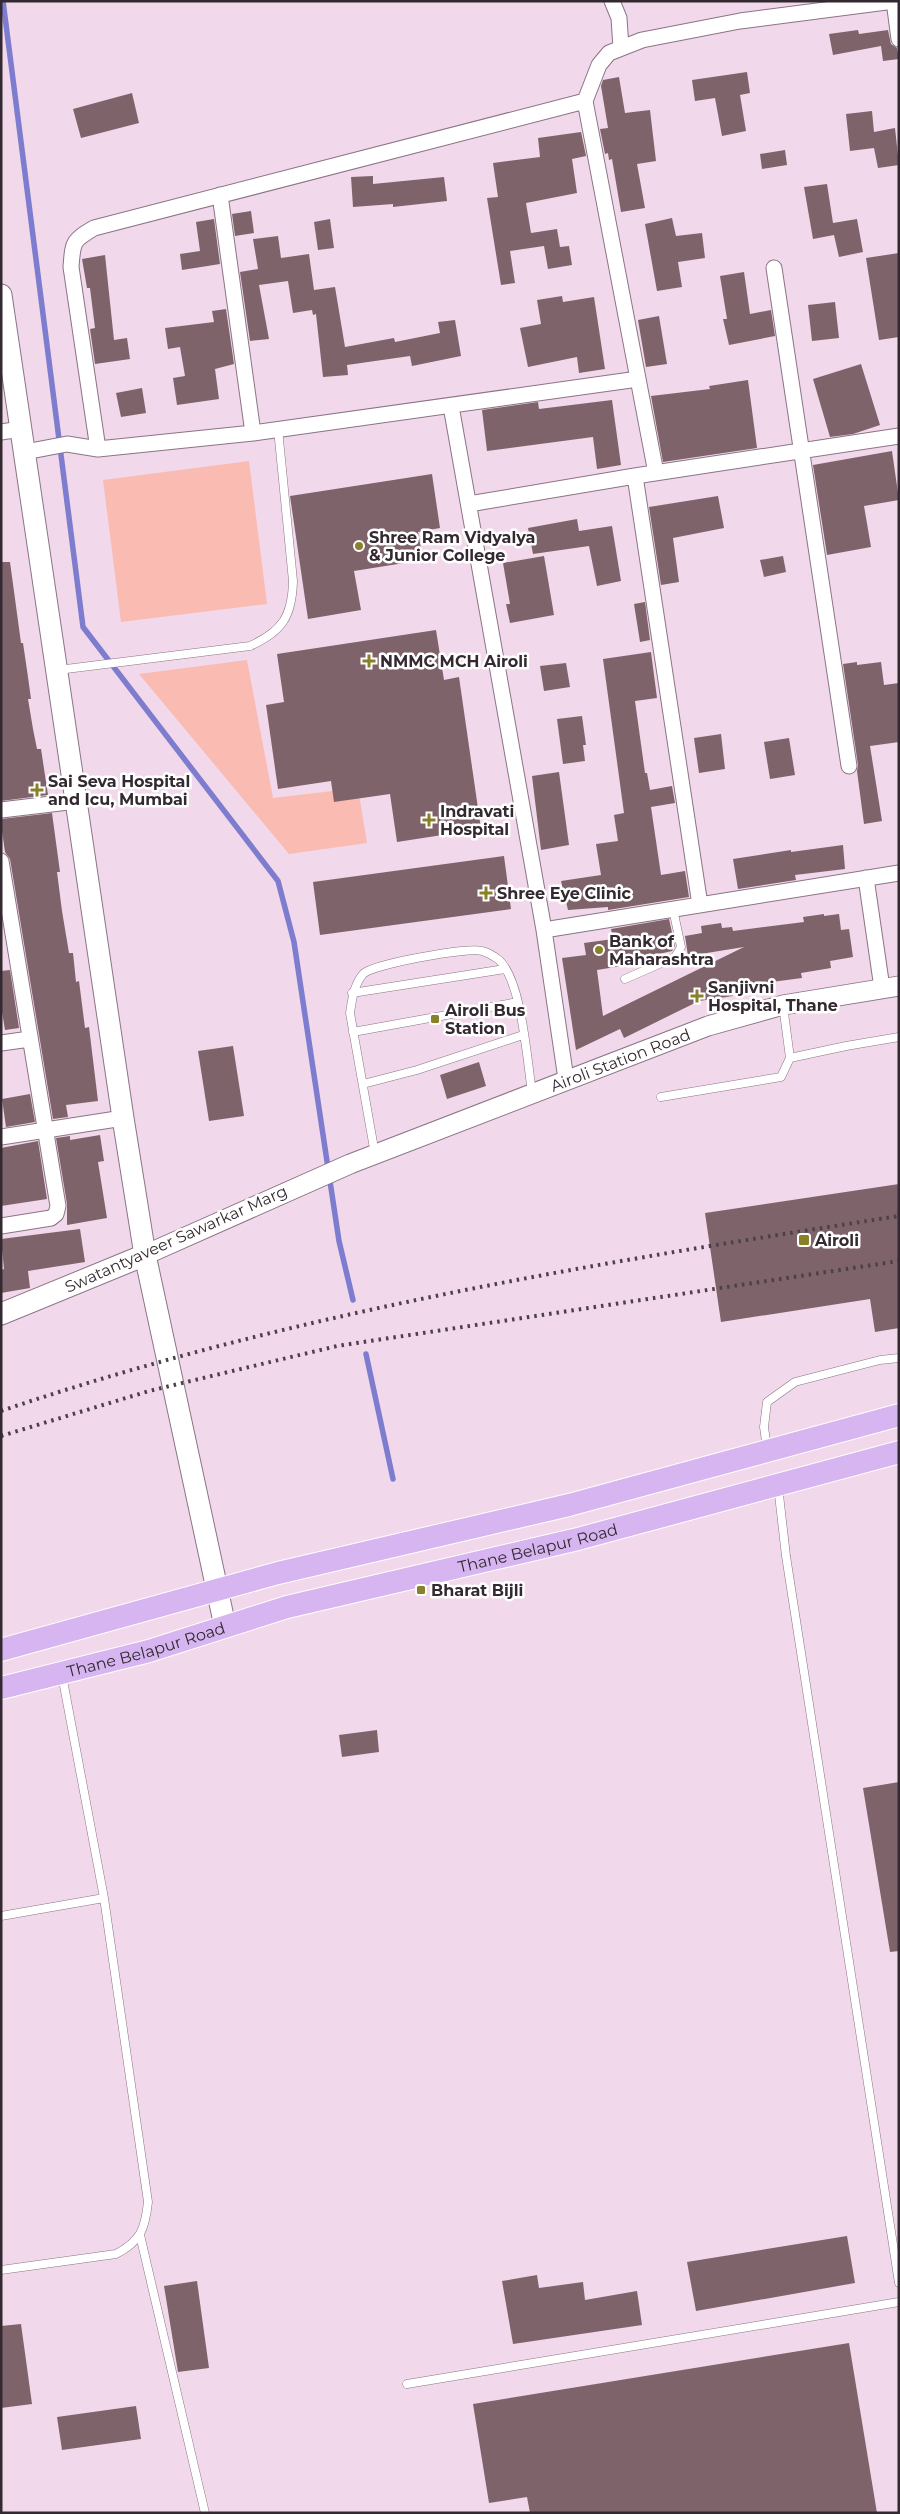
<svg xmlns="http://www.w3.org/2000/svg" width="900" height="2514" font-family="Montserrat,sans-serif">
	<style>
		.green { fill: #fabbb3 }
		.lines { fill: none; stroke-linecap: round; stroke-linejoin: round }
		.stream { stroke: #7d7cce; stroke-width: 5.5 }
		.building { fill: #7f636a }
		.service-casing { stroke: #8a7485; stroke-width: 9 }
		.minor-casing { stroke: #8a7485; stroke-width: 17 }
		.tertiary-casing { stroke: #8a7485; stroke-width: 21 }
		.secondary-casing { stroke: #8a7485; stroke-width: 23 }
		.primary-casing { stroke: #fff; stroke-width: 24 }
		.service { stroke: #fff; stroke-width: 8 }
		.minor { stroke: #fff; stroke-width: 15 }
		.tertiary { stroke: #fff; stroke-width: 19 }
		.secondary { stroke: #fff; stroke-width: 21 }
		.primary { stroke: #d6b5f1; stroke-width: 22 }
		.rail { stroke: #4c4049; stroke-width: 4; stroke-dasharray: 2.5 5; stroke-linecap: butt }
		.poi-dot { fill: #888129; stroke: #fff; stroke-width: 2 }
		.labels { text-anchor: middle; dominant-baseline: central; stroke-width: 5; stroke-linejoin: round; paint-order: stroke }
		.poi-label { font-size: 16px; font-weight: bold; fill: #332930; stroke: #fff; text-anchor: start }
		.street-label { font-size: 16px; fill: #332930; stroke: #fff }
	</style>
	<rect width="100%" height="100%" fill="#f2d8eb"/>
	<path class="green" d="M 249,461 L 267,604 L 121,622 L 103,480 Z
		M 247,660 L 273,798 L 358,788 L 367,843 L 289,854 L 139,674 Z"/>
	<g class="lines">
		<path class="stream" d="M 3,1 L 83,627 L 278,881 L 294,942 L 339,1241 L 353,1300
			M 366,1354 L 393,1479"/>
	</g>
	<path class="building" d="M 858,30 L 859,34 L 888,30 L 891,44 L 897,48 L 899,59 L 883,61 L 881,46 L 833,55 L 829,34 Z
		M 747,72 L 750,93 L 740,95 L 746,131 L 722,136 L 715,98 L 695,101 L 692,80 Z
		M 619,77 L 625,113 L 650,110 L 656,161 L 637,164 L 645,208 L 621,212 L 612,159 L 609,160 L 608,153 L 605,154 L 600,129 L 608,128 L 601,86 L 603,80 Z
		M 132,93 L 139,123 L 81,138 L 73,109 Z
		M 872,111 L 874,132 L 895,128 L 899,165 L 878,168 L 874,148 L 850,151 L 846,114 Z
		M 581,132 L 586,156 L 572,159 L 577,193 L 526,203 L 531,233 L 557,229 L 560,247 L 569,246 L 572,265 L 548,269 L 544,246 L 510,251 L 515,283 L 501,285 L 487,198 L 498,197 L 493,163 L 540,157 L 538,138 Z
		M 785,150 L 787,165 L 762,169 L 760,154 Z
		M 373,176 L 373,184 L 444,177 L 447,201 L 393,207 L 393,204 L 353,207 L 351,177 Z
		M 827,184 L 833,223 L 857,219 L 863,252 L 839,257 L 834,235 L 813,239 L 804,187 Z
		M 251,211 L 254,233 L 235,236 L 232,214 Z
		M 672,218 L 676,236 L 702,233 L 705,258 L 678,262 L 682,287 L 657,291 L 645,224 Z
		M 214,219 L 220,264 L 182,270 L 180,254 L 200,251 L 196,222 Z
		M 330,219 L 334,248 L 318,250 L 314,222 Z
		M 278,236 L 281,258 L 309,254 L 314,290 L 335,287 L 345,347 L 394,338 L 395,342 L 440,333 L 438,322 L 455,320 L 461,356 L 412,366 L 410,356 L 347,365 L 348,375 L 323,377 L 316,314 L 313,315 L 312,310 L 293,313 L 288,281 L 259,285 L 269,339 L 250,341 L 240,272 L 258,269 L 253,239 Z
		M 899,253 L 899,337 L 879,340 L 866,258 Z
		M 105,255 L 114,340 L 127,338 L 130,359 L 95,364 L 90,329 L 95,328 L 90,288 L 87,288 L 82,259 Z
		M 744,272 L 750,314 L 771,310 L 775,336 L 729,345 L 723,319 L 727,319 L 720,276 Z
		M 562,296 L 563,302 L 594,297 L 605,369 L 579,373 L 577,357 L 528,367 L 520,328 L 541,324 L 537,300 Z
		M 835,302 L 839,338 L 812,341 L 808,305 Z
		M 226,309 L 234,364 L 215,369 L 219,399 L 177,405 L 173,378 L 185,376 L 180,347 L 168,349 L 165,328 L 214,322 L 212,311 Z
		M 659,316 L 667,364 L 646,367 L 638,320 Z
		M 861,364 L 880,425 L 853,434 L 830,437 L 813,379 Z
		M 748,380 L 757,448 L 663,462 L 651,396 L 710,389 L 709,386 Z
		M 142,388 L 146,413 L 121,417 L 116,393 Z
		M 612,400 L 621,465 L 597,469 L 593,437 L 487,451 L 482,410 L 538,402 L 539,409 Z
		M 892,451 L 899,500 L 864,506 L 871,547 L 827,555 L 813,465 Z
		M 432,474 L 440,528 L 418,532 L 423,560 L 354,571 L 361,610 L 308,619 L 290,496 Z
		M 718,496 L 724,528 L 673,538 L 679,582 L 661,585 L 649,507 Z
		M 577,519 L 579,531 L 612,526 L 621,581 L 597,586 L 589,546 L 533,554 L 528,528 Z
		M 544,556 L 554,615 L 510,623 L 506,604 L 510,604 L 503,563 Z
		M 783,556 L 786,572 L 764,577 L 760,560 Z
		M 1,562 L 10,562 L 21,643 L 23,643 L 28,677 L 31,699 L 28,699 L 33,729 L 37,749 L 41,749 L 48,795 L 1,801 Z
		M 645,602 L 650,640 L 640,642 L 634,604 Z
		M 436,630 L 444,680 L 459,677 L 481,829 L 397,842 L 390,794 L 334,802 L 331,781 L 278,789 L 266,705 L 284,702 L 277,654 Z
		M 651,652 L 657,698 L 635,701 L 645,773 L 647,773 L 650,790 L 672,786 L 675,803 L 651,807 L 661,875 L 685,871 L 689,897 L 608,910 L 608,907 L 568,910 L 561,881 L 601,875 L 596,844 L 618,841 L 614,815 L 624,813 L 603,659 Z
		M 857,662 L 857,665 L 881,662 L 884,685 L 899,683 L 899,742 L 870,746 L 882,821 L 864,824 L 857,771 L 858,765 L 843,664 Z
		M 566,663 L 570,687 L 544,691 L 540,666 Z
		M 582,716 L 586,745 L 583,745 L 585,761 L 563,764 L 557,719 Z
		M 721,734 L 725,769 L 699,773 L 694,738 Z
		M 789,738 L 795,775 L 770,779 L 764,742 Z
		M 559,772 L 569,845 L 541,850 L 532,776 Z
		M 52,813 L 60,872 L 57,872 L 62,911 L 69,953 L 73,953 L 76,982 L 79,981 L 85,1028 L 89,1027 L 98,1101 L 66,1105 L 68,1117 L 53,1119 L 10,859 L 5,852 L 1,824 L 1,819 Z
		M 843,845 L 845,869 L 795,875 L 796,880 L 738,889 L 733,859 L 791,850 L 791,852 Z
		M 504,856 L 511,909 L 320,935 L 313,882 Z
		M 824,914 L 824,916 L 839,914 L 841,930 L 849,929 L 853,957 L 830,961 L 831,968 L 801,973 L 802,978 L 732,987 L 733,996 L 699,1001 L 624,1038 L 620,1029 L 576,1050 L 562,958 L 586,955 L 584,943 L 613,939 L 611,929 L 669,919 L 675,946 L 672,951 L 646,957 L 646,962 L 597,970 L 603,1016 L 744,947 L 688,956 L 685,936 L 702,933 L 701,926 L 721,923 L 722,928 L 732,927 L 733,931 L 804,922 L 803,917 Z
		M 10,970 L 19,1028 L 5,1030 L 1,1006 L 1,971 Z
		M 233,1046 L 244,1116 L 209,1121 L 198,1051 Z
		M 479,1062 L 486,1086 L 447,1099 L 440,1075 Z
		M 30,1094 L 35,1122 L 6,1127 L 2,1099 Z
		M 100,1135 L 104,1161 L 98,1162 L 107,1218 L 67,1225 L 67,1204 L 56,1138 L 70,1136 L 70,1140 Z
		M 38,1141 L 47,1199 L 1,1206 L 1,1148 Z
		M 899,1184 L 899,1328 L 875,1332 L 870,1299 L 721,1322 L 705,1213 Z
		M 80,1229 L 85,1262 L 28,1271 L 30,1288 L 1,1293 L 1,1270 L 4,1269 L 1,1239 Z
		M 377,1730 L 379,1752 L 342,1757 L 339,1735 Z
		M 899,1782 L 899,1951 L 890,1952 L 863,1788 Z
		M 847,2236 L 855,2283 L 696,2311 L 687,2262 Z
		M 537,2275 L 539,2288 L 583,2282 L 585,2300 L 637,2291 L 642,2325 L 513,2344 L 502,2281 Z
		M 197,2281 L 209,2368 L 178,2372 L 164,2286 Z
		M 21,2324 L 32,2404 L 1,2408 L 1,2326 Z
		M 849,2343 L 877,2513 L 530,2513 L 527,2497 L 489,2503 L 473,2404 Z
		M 136,2406 L 141,2439 L 62,2450 L 57,2417 Z"/>
	<g class="lines">
		<g class="service-casing">
			<path id="service" d="M 58,670 L 250,646 C 283,631 292,616 293,581 L 278,429
				M 625,979 L 675,957 L 681,947 L 673,909
				M 352,993 L 505,969
				M 353,1032 L 518,1002
				M 790,1058 L 846,1046 L 899,1037
				M 363,1084 L 417,1070 L 523,1035
				M 661,1097 L 781,1077 L 790,1058 L 783,1005
				M 375,1154 L 350,1013 C 352,999 354,985 363,974 C 373,964 467,947 482,951 C 487,952 495,957 499,960 C 522,981 527,1061 532,1092
				M 767,1448 L 764,1427 L 767,1402 L 795,1382 L 880,1360 L 899,1358
				M 778,1486 L 786,1556 L 899,2283
				M 1,1916 L 104,1898
				M 140,2235 L 205,2513
				M 1,2270 L 116,2254 C 141,2241 145,2229 148,2202 L 104,1898 L 62,1675
				M 407,2384 L 899,2302"/>
		</g>
		<g class="minor-casing">
			<path id="minor" d="M 612,1 L 619,18 L 621,48
				M 894,1 L 899,39
				M 585,101 L 656,473
				M 220,195 L 253,433
				M 774,268 L 849,766
				M 451,406 L 544,930 L 566,1079
				M 1,432 L 21,429
				M 98,449 L 71,267 C 73,242 72,241 94,228 L 585,101 L 599,65 L 609,53 L 642,40 L 740,21 L 894,1
				M 25,452 L 67,444 L 98,449 L 253,433 L 638,379
				M 635,476 L 700,905
				M 469,504 L 635,476 L 899,436
				M 1,810 L 77,801
				M 1,861 L 58,1206 L 56,1214 L 51,1218 L 1,1226
				M 866,878 L 882,988
				M 544,930 L 899,873
				M 1,1043 L 30,1039
				M 1,1137 L 123,1118"/>
		</g>
		<g class="tertiary-casing">
			<g id="tertiary">
				<path id="s1" d="M 145,1255 L 350,1164 L 708,1026 L 783,1005 L 899,986"/>
			</g>
		</g>
		<g class="secondary-casing">
			<path id="secondary" d="M 1,295 L 123,1118 L 145,1255 L 225,1626
				M 1,1314 L 145,1255"/>
		</g>
		<g class="primary-casing">
			<g id="primary">
				<path d="M 1,1650 L 278,1573 L 569,1505 L 899,1415"/>
				<path id="s2" d="M 1,1688 L 149,1651 L 287,1607 L 578,1539 L 899,1452"/>
			</g>
		</g>
		<use href="#service" class="service"/>
		<use href="#minor" class="minor"/>
		<use href="#tertiary" class="tertiary"/>
		<use href="#secondary" class="secondary"/>
		<use href="#primary" class="primary"/>
		<path class="rail" d="M 1,1411 C 292,1312 596,1263 899,1216
			M 1,1436 L 149,1391 L 337,1346 L 899,1261"/>
	</g>
	<g class="poi-dot">
		<circle cx="359" cy="546" r="5"/>
		<path d="M366.5 653.5h5v5h5v5h-5v5h-5v-5h-5v-5h5z"/>
		<path d="M34.5 782.5h5v5h5v5h-5v5h-5v-5h-5v-5h5z"/>
		<path d="M426.5 812.5h5v5h5v5h-5v5h-5v-5h-5v-5h5z"/>
		<path d="M483.5 885.5h5v5h5v5h-5v5h-5v-5h-5v-5h5z"/>
		<circle cx="599" cy="950" r="5"/>
		<path d="M694.5 988.5h5v5h5v5h-5v5h-5v-5h-5v-5h5z"/>
		<rect x="430" y="1014" width="10" height="10" rx="2.5"/>
		<rect x="798" y="1234" width="12" height="12" rx="2.5"/>
		<rect x="416" y="1585" width="10" height="10" rx="2.5"/>
	</g>
	<g class="labels">
		<g class="poi-label">
			<text x="369" y="537">Shree Ram Vidyalya<tspan x="369" dy="18">&amp; Junior College</tspan></text>
			<text x="380" y="661">NMMC MCH Airoli</text>
			<text x="48" y="781">Sai Seva Hospital<tspan x="48" dy="18">and Icu, Mumbai</tspan></text>
			<text x="440" y="811">Indravati<tspan x="440" dy="18">Hospital</tspan></text>
			<text x="497" y="893">Shree Eye Clinic</text>
			<text x="609" y="941">Bank of<tspan x="609" dy="18">Maharashtra</tspan></text>
			<text x="708" y="987">Sanjivni<tspan x="708" dy="18">Hospital, Thane</tspan></text>
			<text x="445" y="1010">Airoli Bus<tspan x="445" dy="18">Station</tspan></text>
			<text x="815" y="1240">Airoli</text>
			<text x="431" y="1590">Bharat Bijli</text>
		</g>
		<g class="street-label">
			<text stroke="none"><textPath href="#s1" startOffset="514">Airoli Station Road</textPath></text>
			<text transform="translate(176 1239) rotate(-24)">Swatantyaveer Sawarkar Marg</text>
			<text stroke="none"><textPath href="#s2" startOffset="555">Thane Belapur Road</textPath></text>
			<text stroke="none"><textPath href="#s2" startOffset="150">Thane Belapur Road</textPath></text>
		</g>
	</g>
	<rect width="900" height="2514" fill="none" stroke="#332930" stroke-width="5"/>
</svg>
